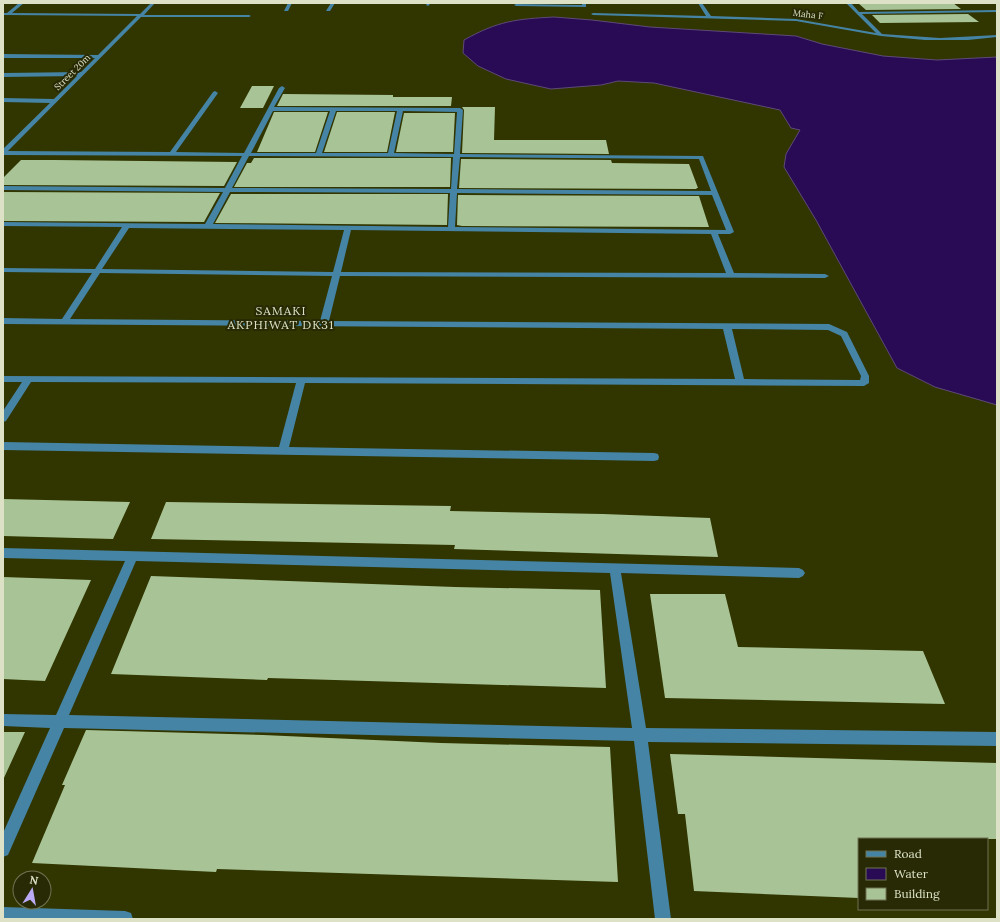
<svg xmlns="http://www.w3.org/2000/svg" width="1000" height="922" font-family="Lora,serif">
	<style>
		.water { fill: #280a55; stroke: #5e4a77 }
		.building { fill: #a8c496 }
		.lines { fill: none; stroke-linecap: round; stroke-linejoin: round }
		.minor { fill: #4584a4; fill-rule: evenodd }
		.labels { text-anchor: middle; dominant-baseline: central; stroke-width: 4; stroke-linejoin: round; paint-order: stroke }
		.far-street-label { font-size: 9px; fill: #dde1c6; stroke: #272a04 }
		.neighbourhood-label { font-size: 12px; letter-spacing: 1px; fill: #dde1c6; stroke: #272a04 }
	</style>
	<rect width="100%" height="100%" fill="#313500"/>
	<path class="water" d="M 554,17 L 592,20 L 650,27 L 796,36 L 822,44 L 883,56 L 937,60 L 997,57 L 997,405 L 935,387 L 897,368 L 816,220 L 784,167 L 786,154 L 800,130 L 791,128 L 780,110 L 654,83 L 618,81 L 601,85 L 551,89 L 506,79 L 478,66 L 463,53 L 464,40 C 498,21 516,19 554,17 Z"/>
	<path class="building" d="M 858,3 L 953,3 L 961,9 L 866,10 Z
		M 968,14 L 979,22 L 880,23 L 872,15 Z
		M 252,86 L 274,86 L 263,108 L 240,108 Z
		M 283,94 L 393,95 L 393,97 L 452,97 L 451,106 L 277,106 Z
		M 462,107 L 495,107 L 494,140 L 606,140 L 609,154 L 462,153 L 464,110 Z
		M 274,112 L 328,112 L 315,152 L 257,152 Z
		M 337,112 L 395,112 L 387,152 L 324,152 Z
		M 404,113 L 455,113 L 453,152 L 396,152 Z
		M 254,158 L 451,158 L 450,187 L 234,187 L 247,163 L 251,163 Z
		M 461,159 L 611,160 L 612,163 L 689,164 L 698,188 L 696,188 L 697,189 L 459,188 Z
		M 21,160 L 54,160 L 237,162 L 224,186 L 3,185 L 3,178 Z
		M 3,192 L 220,193 L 204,222 L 3,221 Z
		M 231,194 L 448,194 L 447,225 L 215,223 Z
		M 458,195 L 699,196 L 709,227 L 462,226 L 457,225 Z
		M 3,499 L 130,502 L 113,539 L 3,536 Z
		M 166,502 L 451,506 L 450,511 L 603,514 L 710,518 L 718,557 L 454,549 L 455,545 L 151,539 Z
		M 151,576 L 455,587 L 600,590 L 606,688 L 268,678 L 267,680 L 111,674 Z
		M 3,577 L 91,580 L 45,681 L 3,679 Z
		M 650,594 L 725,594 L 738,647 L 923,651 L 945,704 L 665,698 Z
		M 86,730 L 263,735 L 441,743 L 610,747 L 618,882 L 217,869 L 216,872 L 32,863 L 65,785 L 62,785 Z
		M 3,732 L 25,732 L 3,780 Z
		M 670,754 L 997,763 L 997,839 L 859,839 L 859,898 L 694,891 L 685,814 L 678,814 Z"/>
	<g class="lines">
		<path class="minor" d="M 19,3 L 24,3 L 12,13 L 140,14 L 151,3 L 155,3 L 144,15 L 249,15 L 251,16 L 249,17 L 141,17 L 8,151 L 170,152 L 213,92 L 215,91 L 218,93 L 176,152 L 244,153 L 279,88 L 282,86 L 285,88 L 274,107 L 460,108 L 463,110 L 460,154 L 703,156 L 734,232 L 730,234 L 718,234 L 734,273 L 825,274 L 829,276 L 825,278 L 340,276 L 329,321 L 829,324 L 847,332 L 869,376 L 869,383 L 864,386 L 305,383 L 289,447 L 654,453 L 658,454 L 659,457 L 658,460 L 654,461 L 3,450 L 3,442 L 279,447 L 296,383 L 31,382 L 6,421 L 3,422 L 3,411 L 22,382 L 3,382 L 3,376 L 735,379 L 723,329 L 3,324 L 3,318 L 62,319 L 92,273 L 3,272 L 3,268 L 95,269 L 122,227 L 3,226 L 3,222 L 205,224 L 223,192 L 3,190 L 3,186 L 225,188 L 242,156 L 3,155 L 3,149 L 50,103 L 3,102 L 3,98 L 54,99 L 77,76 L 3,77 L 3,73 L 81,72 L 95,58 L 3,58 L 3,54 L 98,55 L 137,16 L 3,15 L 3,13 L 7,13 ZM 273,111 L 330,111 L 316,153 L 251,153 ZM 336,111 L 397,111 L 388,153 L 322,153 ZM 403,111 L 457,112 L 454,154 L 394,153 ZM 249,156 L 453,157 L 451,189 L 232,188 ZM 460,157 L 699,159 L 711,191 L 457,189 ZM 230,192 L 450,193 L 448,227 L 213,224 ZM 457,193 L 712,195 L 726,230 L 455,227 ZM 129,228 L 344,230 L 333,272 L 102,269 ZM 351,230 L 711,234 L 726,273 L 341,272 ZM 100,273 L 332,276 L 320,321 L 70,319 ZM 732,329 L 828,330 L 841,336 L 861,376 L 860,380 L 744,379 Z
			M 288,3 L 292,3 L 288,11 L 284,11 Z
			M 331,3 L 335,3 L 330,11 L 326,11 Z
			M 427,3 L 431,3 L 428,6 L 426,5 Z
			M 582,3 L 586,3 L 586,7 L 516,6 L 514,5 L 516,4 L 582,5 Z
			M 698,3 L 702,3 L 711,16 L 796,19 L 876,33 L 846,3 L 851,3 L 859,12 L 997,10 L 997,12 L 862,14 L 882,34 L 940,38 L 997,35 L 997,37 L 968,40 L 925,40 L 881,36 L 796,21 L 593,15 L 591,14 L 593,13 L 706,16 Z
			M 3,548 L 799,568 L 803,570 L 805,573 L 803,576 L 799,578 L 621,573 L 646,728 L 997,732 L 997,746 L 648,742 L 671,919 L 655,919 L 634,741 L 64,728 L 8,855 L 3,857 L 3,833 L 50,728 L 3,726 L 3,714 L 56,715 L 125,561 L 3,558 ZM 136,561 L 610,573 L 632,728 L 69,715 Z
			M 3,907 L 125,911 L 131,913 L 133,919 L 3,919 Z"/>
	</g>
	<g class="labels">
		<g class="far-street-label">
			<text transform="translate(808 14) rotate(7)">Maha F</text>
			<text transform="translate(72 72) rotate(-45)">Street 20m</text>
		</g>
		<g class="neighbourhood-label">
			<text x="281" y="310">SAMAKI<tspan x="281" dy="14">AKPHIWAT DK31</tspan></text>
		</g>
	</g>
	<rect width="1000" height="922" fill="none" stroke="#dde1c6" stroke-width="8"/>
	<rect x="858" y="838" width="130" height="72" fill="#272a04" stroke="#707352"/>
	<rect x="866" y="851" width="20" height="6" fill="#4584a4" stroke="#707352"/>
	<text x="894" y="858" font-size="12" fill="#dde1c6">Road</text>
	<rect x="866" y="868" width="20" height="12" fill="#280a55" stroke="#707352"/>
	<text x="894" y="878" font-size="12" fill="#dde1c6">Water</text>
	<rect x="866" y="888" width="20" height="12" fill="#a8c496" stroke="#707352"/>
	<text x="894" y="898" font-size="12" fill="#dde1c6">Building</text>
	<g transform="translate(32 890) rotate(11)"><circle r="19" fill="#272a04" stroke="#707352"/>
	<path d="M0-3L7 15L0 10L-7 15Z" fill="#baaaf6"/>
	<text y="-6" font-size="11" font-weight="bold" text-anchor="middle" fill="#dde1c6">N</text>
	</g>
</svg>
